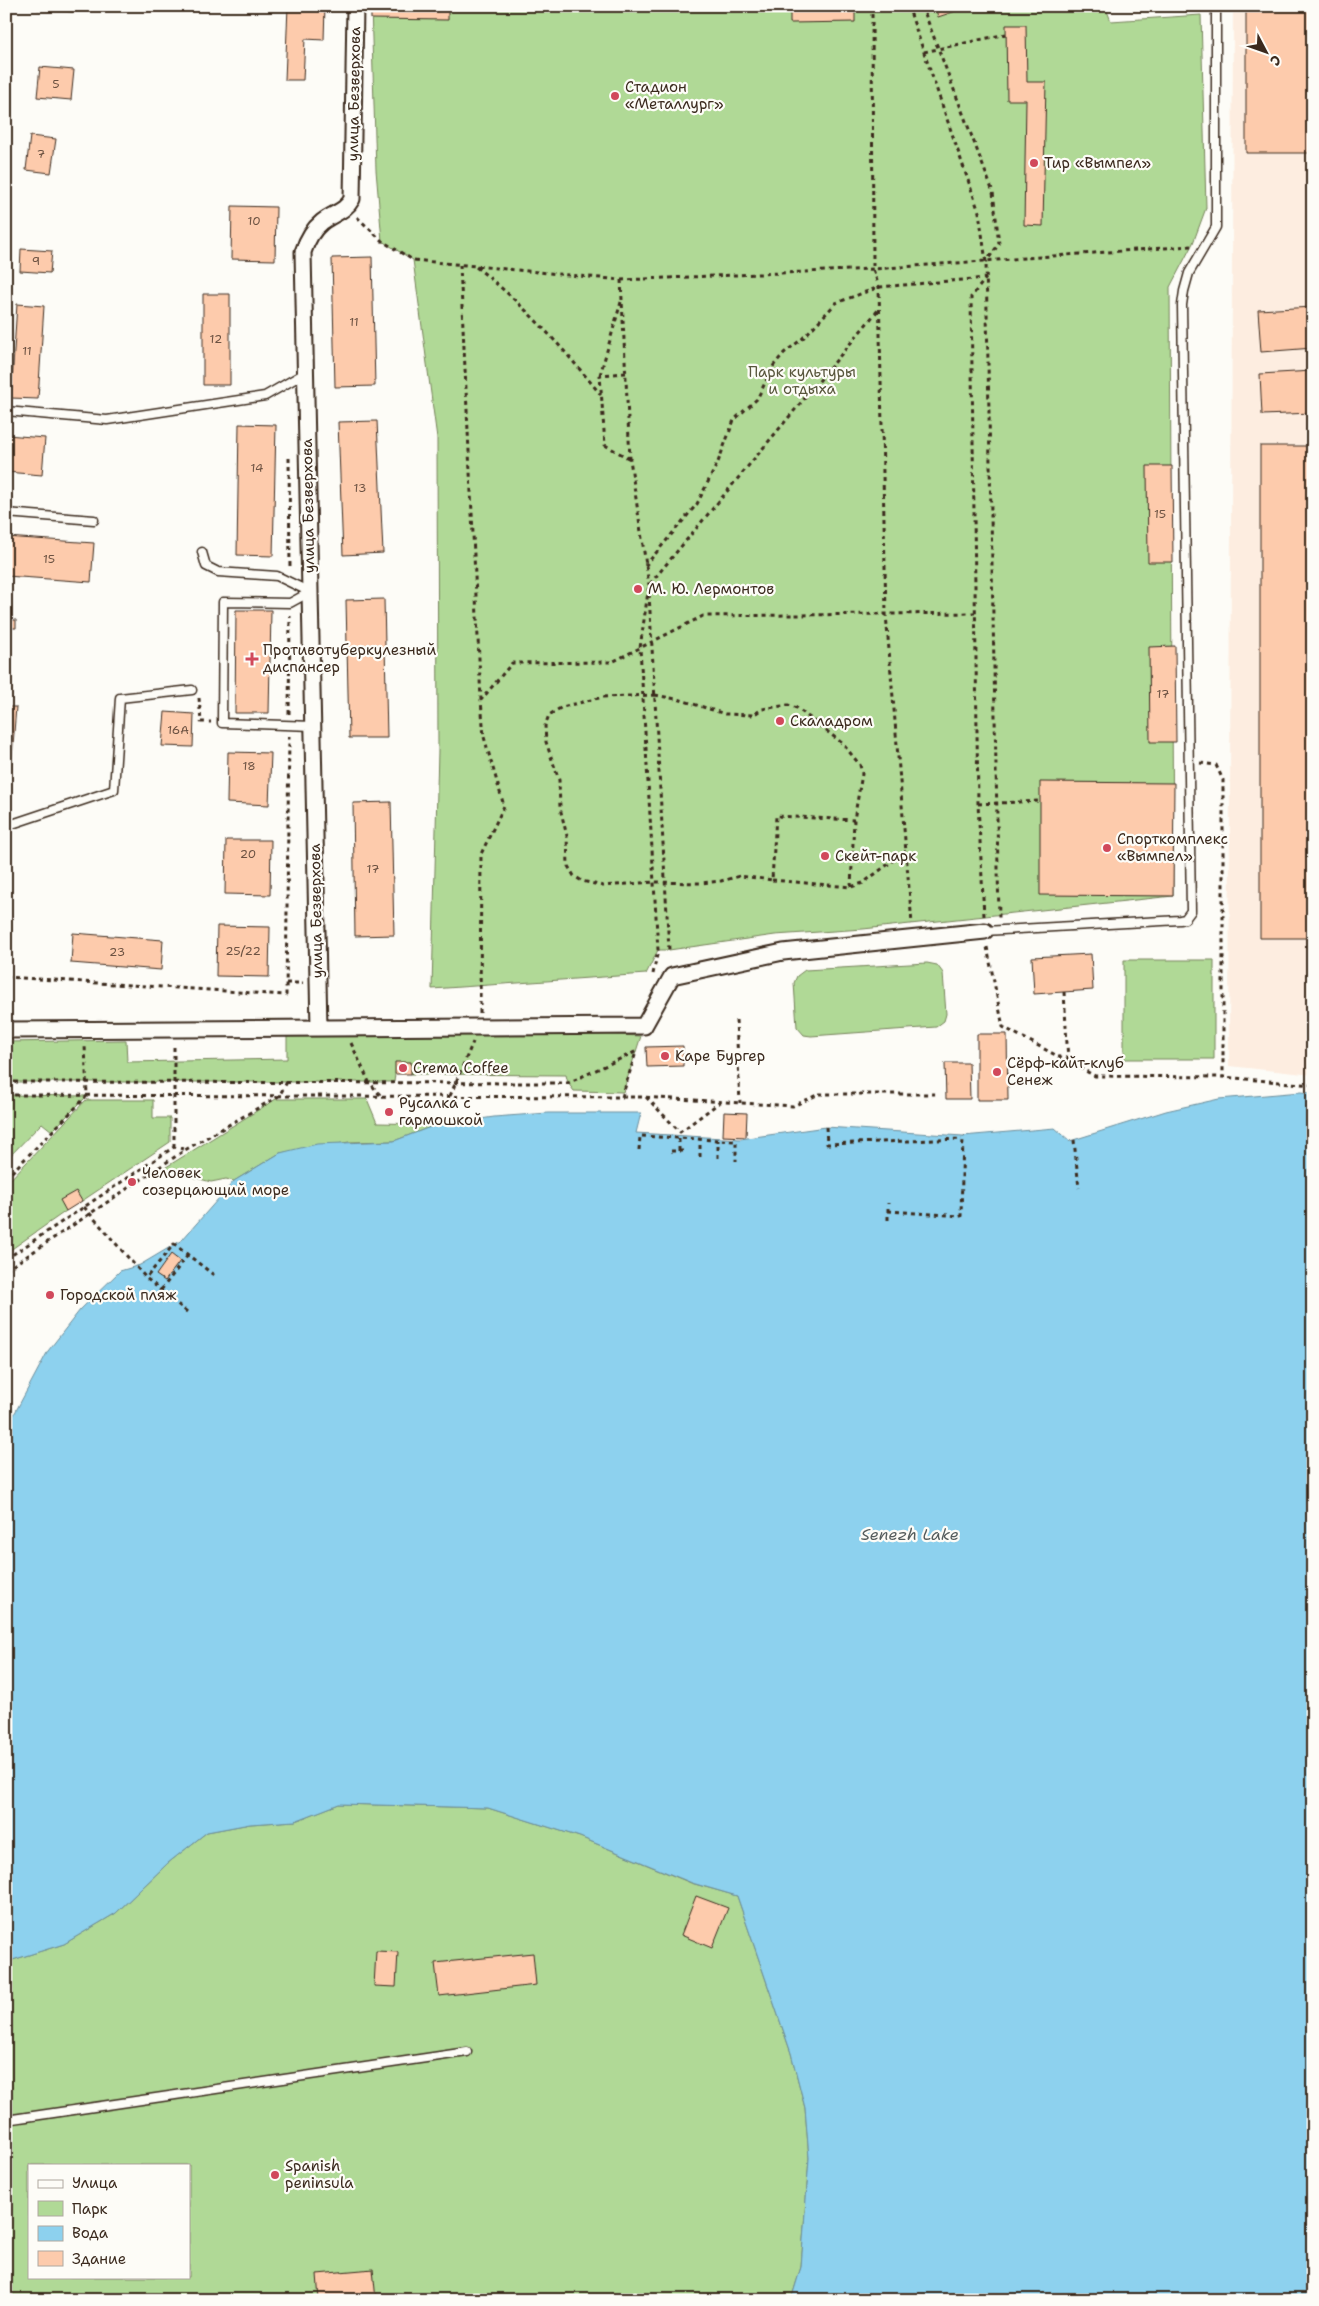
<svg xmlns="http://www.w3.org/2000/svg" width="1319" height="2306" font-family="'Shantell Sans',sans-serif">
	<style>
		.built { fill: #fdede0 }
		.green { fill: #b0d996; stroke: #76825a; fill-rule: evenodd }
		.water { fill: #8dd1ee; stroke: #6c8e9b }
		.building { fill: #fdcbac; stroke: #3b2a1e }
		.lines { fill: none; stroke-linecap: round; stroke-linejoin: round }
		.lane-casing { stroke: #3b2a1e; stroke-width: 11 }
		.street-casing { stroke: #3b2a1e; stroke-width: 19 }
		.path { stroke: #3b2a1e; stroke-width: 3; stroke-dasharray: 4 4; stroke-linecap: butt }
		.lane { stroke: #fdfcf7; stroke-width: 8 }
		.street { stroke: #fdfcf7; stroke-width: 15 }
		.poi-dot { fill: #d1495b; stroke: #fdfcf7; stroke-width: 2 }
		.labels { text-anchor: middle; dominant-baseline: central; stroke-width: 4.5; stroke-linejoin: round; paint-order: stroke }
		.number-label { font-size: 12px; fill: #6c5242 }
		.poi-label { font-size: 15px; fill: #3b2a1e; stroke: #fdfcf7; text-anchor: start }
		.street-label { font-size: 15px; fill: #3b2a1e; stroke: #fdfcf7 }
		.park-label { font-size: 15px; fill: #58563c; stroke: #fdfcf7 }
		.water-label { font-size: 16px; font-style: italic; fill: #545c5c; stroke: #fdfcf7 }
	</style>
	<rect width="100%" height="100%" fill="#fdfcf7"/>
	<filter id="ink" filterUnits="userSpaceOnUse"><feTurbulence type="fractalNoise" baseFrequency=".02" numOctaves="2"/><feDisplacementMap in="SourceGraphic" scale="10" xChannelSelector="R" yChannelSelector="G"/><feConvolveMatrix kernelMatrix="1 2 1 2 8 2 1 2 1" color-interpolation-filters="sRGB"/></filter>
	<g filter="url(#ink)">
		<path class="built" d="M 1233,6 L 1313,6 L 1313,1075 L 1229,1066 Z"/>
		<path class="green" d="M 371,6 L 1105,6 L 1111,21 L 1201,15 L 1206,208 L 1193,243 L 1170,287 L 1173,896 L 863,929 L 775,935 L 669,950 L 658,950 L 646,974 L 432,989 L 438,750 L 437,438 L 413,260 L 382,241 L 376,170 Z
			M 1124,960 L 1214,960 L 1214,1059 L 1124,1059 Z
			M 927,963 L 937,965 L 943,973 L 946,1014 L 944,1021 L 936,1027 L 811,1036 L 804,1035 L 797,1027 L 794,983 L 797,976 L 805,970 Z
			M 571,1033 L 641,1036 L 623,1092 L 574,1091 L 568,1083 L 566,1075 L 411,1074 L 411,1062 L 395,1074 L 394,1082 L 6,1082 L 6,1042 L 126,1040 L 127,1062 L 287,1059 L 287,1036 Z
			M 6,1095 L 87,1096 L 52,1131 L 42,1123 L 6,1160 Z
			M 276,1099 L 367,1099 L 377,1123 L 432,1124 L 433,1126 L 394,1141 L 349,1142 L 280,1153 L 234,1181 L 226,1179 L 211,1182 L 163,1169 Z
			M 86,1100 L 153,1100 L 153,1118 L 170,1118 L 170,1142 L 82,1201 L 75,1192 L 66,1211 L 6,1253 L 6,1184 Z
			M 339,1804 L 488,1808 L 580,1837 L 691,1883 L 737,1896 L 791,2053 L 805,2108 L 809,2158 L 801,2267 L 791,2300 L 6,2300 L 6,1962 L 64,1944 L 116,1913 L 168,1863 L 207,1832 L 250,1824 L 295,1821 ZM 29,2165 L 189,2165 L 189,2277 L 29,2277 Z"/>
		<path class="water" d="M 1301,1092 L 1313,1093 L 1313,2300 L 791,2300 L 801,2267 L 809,2158 L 805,2108 L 791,2053 L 737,1896 L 692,1883 L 580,1837 L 488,1808 L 339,1804 L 295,1821 L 250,1824 L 207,1832 L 168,1863 L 116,1913 L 64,1944 L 6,1962 L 6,1436 L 10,1422 L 48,1351 L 80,1310 L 120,1271 L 140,1265 L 182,1240 L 234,1181 L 280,1153 L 317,1144 L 394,1141 L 433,1126 L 494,1117 L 548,1113 L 641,1113 L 636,1133 L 740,1139 L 826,1127 L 963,1136 L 1055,1128 L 1070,1141 L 1166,1111 L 1219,1099 Z"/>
		<path class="building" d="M 38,6 L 73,6 L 73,12 L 37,9 Z
			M 288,6 L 325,6 L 324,40 L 305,39 L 303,80 L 285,80 Z
			M 371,6 L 448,6 L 448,20 L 371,19 Z
			M 790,6 L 855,6 L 855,22 L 790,23 Z
			M 935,6 L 968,6 L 968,7 L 938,17 Z
			M 1246,6 L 1313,6 L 1313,153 L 1246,153 Z
			M 1006,25 L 1026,25 L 1027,82 L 1046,82 L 1043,226 L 1024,225 L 1026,100 L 1007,100 Z
			M 40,67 L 74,70 L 71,100 L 37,97 Z
			M 30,136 L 56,139 L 51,173 L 26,170 Z
			M 232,206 L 276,207 L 275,260 L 231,259 Z
			M 21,249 L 52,251 L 50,273 L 20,271 Z
			M 372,257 L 375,386 L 335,387 L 332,258 Z
			M 203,294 L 230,294 L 230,385 L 203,385 Z
			M 17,304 L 44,306 L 38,399 L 11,398 Z
			M 1313,307 L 1313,348 L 1261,352 L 1258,310 Z
			M 1313,371 L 1313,413 L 1262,415 L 1260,374 Z
			M 377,421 L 383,553 L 343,555 L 338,422 Z
			M 239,424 L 276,425 L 273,556 L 237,555 Z
			M 6,435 L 45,438 L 42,475 L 6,472 Z
			M 1260,446 L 1313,446 L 1313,938 L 1260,938 Z
			M 1147,466 L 1172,466 L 1173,562 L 1148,562 Z
			M 6,537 L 94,543 L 91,582 L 6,576 Z
			M 384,599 L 387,738 L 349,738 L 346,600 Z
			M 236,610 L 271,610 L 269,713 L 235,713 Z
			M 6,620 L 16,620 L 16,628 L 6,628 Z
			M 1175,646 L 1176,742 L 1150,742 L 1149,647 Z
			M 6,707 L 16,707 L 9,796 L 6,796 Z
			M 165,712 L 194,714 L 193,747 L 162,746 Z
			M 228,752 L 271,753 L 269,805 L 227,803 Z
			M 1040,782 L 1174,783 L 1173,896 L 1040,895 Z
			M 391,802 L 394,935 L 355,936 L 353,803 Z
			M 226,840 L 271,840 L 270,895 L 225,894 Z
			M 217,926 L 270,927 L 269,977 L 216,976 Z
			M 73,933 L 163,940 L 161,970 L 71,963 Z
			M 1091,954 L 1093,990 L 1034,994 L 1032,957 Z
			M 977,1034 L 1007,1034 L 1008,1100 L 977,1100 Z
			M 683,1046 L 683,1066 L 647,1067 L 646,1047 Z
			M 395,1062 L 411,1062 L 411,1074 L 395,1074 Z
			M 945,1063 L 969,1063 L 970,1099 L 946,1099 Z
			M 724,1112 L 747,1113 L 746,1137 L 723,1136 Z
			M 76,1191 L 82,1201 L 66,1211 L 60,1200 Z
			M 171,1254 L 180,1261 L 165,1281 L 156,1275 Z
			M 696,1896 L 728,1908 L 712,1948 L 681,1935 Z
			M 376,1951 L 398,1952 L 396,1987 L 374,1986 Z
			M 533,1953 L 536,1985 L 439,1996 L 435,1963 Z
			M 373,2269 L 376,2300 L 319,2300 L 317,2274 Z"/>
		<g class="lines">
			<g class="lane-casing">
				<path id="lane" d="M 6,411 L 107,420 L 265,396 L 305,373
					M 6,513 L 94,520
					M 202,552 L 206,566 L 218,572 L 277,576 L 310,592
					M 310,592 L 290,603 L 223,602 L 222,723 L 313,726
					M 6,826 L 114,790 L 120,698 L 192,690
					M 985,931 L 1180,920 L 1185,919 L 1191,911 L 1182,305 L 1184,291 L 1189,273 L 1216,227 L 1216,6
					M 6,2120 L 467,2052"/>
			</g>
			<g class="street-casing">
				<path id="street" d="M 319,1028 L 303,252 C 307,240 312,230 322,222 C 333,213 345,212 352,199 L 355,6
					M 6,1030 L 644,1026 L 672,976 L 783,952 L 985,931"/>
			</g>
			<path class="path" d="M 872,6 L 873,269 L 879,287 L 886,614 L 912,924
				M 908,6 L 979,212 L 986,262 L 999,919
				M 922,6 L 993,192 L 999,244 L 986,262
				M 924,52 L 1006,34
				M 357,217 L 382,241 L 413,260 L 621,280 L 873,269 L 1191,246
				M 460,265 L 481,700
				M 476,267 C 525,305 562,347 601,395
				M 621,280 L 630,459 L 649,585
				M 626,373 L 600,375 L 605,445 L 630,459
				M 600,375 L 621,302
				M 289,458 L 290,569
				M 645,566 L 697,504 L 718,462 L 734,420 L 757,399 L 774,365 L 784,353 L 802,339 L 836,303 L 879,287 L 986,278
				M 649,594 L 669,950
				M 655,695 L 681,700 L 725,714 L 753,715 L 762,709 L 788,705 L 797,708 L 842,743 L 860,765 L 862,774 L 854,820 L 776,816 L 772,880 L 740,876 L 721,881 L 701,883 L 654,882 L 603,886 L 582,881 L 574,876 L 568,866 L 567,836 L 560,808 L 559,780 L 546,742 L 545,726 L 549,715 L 562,707 L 603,697 Z
				M 199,698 L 201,722 L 211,722
				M 289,714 L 290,616
				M 1200,763 L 1216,765 L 1223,780 L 1223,1077
				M 978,804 L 1040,801
				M 772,880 L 851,887 L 863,883 L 906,851
				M 851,887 L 854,820
				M 984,916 L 978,804 L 971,297 L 986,278
				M 987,947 L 1003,1027 L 1095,1076 L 1223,1077 L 1313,1085
				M 653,974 L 658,950 L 640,648 L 649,585 L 879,309
				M 6,977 L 286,995 L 289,736
				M 286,983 L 303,983
				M 1064,992 L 1068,1061
				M 480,1013 L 481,854 L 504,806 L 484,737 L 481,700 L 512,663 L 612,662 L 703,616 L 975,613
				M 736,1020 L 740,1103
				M 351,1043 L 369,1082 L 381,1096
				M 6,1082 L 568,1083 L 637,1051
				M 6,1095 L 642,1097 L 793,1106 L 819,1094 L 938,1094
				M 450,1096 L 473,1042
				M 622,1097 L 636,1052
				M 646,1097 L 680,1132 L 720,1102
				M 826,1127 L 827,1144 L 962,1139
				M 1074,1140 L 1079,1188
				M 174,1147 L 174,1045
				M 639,1150 L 640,1136 L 736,1141 L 736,1161
				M 671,1151 L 686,1151
				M 679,1151 L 679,1137
				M 700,1157 L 700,1139
				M 718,1158 L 718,1140
				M 6,1178 L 87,1096 L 85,1045
				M 84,1207 L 146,1278
				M 888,1211 L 961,1216 L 963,1136
				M 888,1220 L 888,1203
				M 6,1259 L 174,1147 L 184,1149
				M 6,1270 L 185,1150 L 279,1096 L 287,1082
				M 161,1290 L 188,1255
				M 187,1312 L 146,1278 L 174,1244 L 215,1276"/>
			<use href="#lane" class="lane"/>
			<use href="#street" class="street"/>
		</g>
	</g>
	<g class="poi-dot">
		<circle cx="615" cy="96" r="5"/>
		<circle cx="1034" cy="163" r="5"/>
		<circle cx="638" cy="589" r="5"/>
		<path d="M249.5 651.5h5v5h5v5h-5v5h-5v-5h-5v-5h5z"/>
		<circle cx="780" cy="721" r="5"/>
		<circle cx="1107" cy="848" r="5"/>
		<circle cx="825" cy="856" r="5"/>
		<circle cx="665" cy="1056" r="5"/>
		<circle cx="403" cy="1068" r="5"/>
		<circle cx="997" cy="1072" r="5"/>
		<circle cx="389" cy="1112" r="5"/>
		<circle cx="132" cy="1182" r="5"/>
		<circle cx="50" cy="1295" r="5"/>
		<circle cx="275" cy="2175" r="5"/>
	</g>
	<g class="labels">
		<g class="number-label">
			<text x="56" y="84">5</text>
			<text x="41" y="154">7</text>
			<text x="254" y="221">10</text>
			<text x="36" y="261">9</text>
			<text x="354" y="322">11</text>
			<text x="216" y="339">12</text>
			<text x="27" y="351">11</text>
			<text x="257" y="468">14</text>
			<text x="360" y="488">13</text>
			<text x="1160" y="514">15</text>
			<text x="49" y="559">15</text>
			<text x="1163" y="694">17</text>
			<text x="178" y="730">16А</text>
			<text x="249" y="766">18</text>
			<text x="248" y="854">20</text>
			<text x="373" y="869">17</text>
			<text x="243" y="951">25/22</text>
			<text x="117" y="952">23</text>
		</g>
		<g class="poi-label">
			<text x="625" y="87">Стадион<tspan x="625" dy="17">«Металлург»</tspan></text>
			<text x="1044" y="163">Тир «Вымпел»</text>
			<text x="648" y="589">М. Ю. Лермонтов</text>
			<text x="263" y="650">Противотуберкулезный<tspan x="263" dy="17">диспансер</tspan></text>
			<text x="790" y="721">Скаладром</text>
			<text x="1117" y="839">Спорткомплекс<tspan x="1117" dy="17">«Вымпел»</tspan></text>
			<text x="835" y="856">Скейт-парк</text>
			<text x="675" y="1056">Каре Бургер</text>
			<text x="1007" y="1063">Сёрф-кайт-клуб<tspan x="1007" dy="17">Сенеж</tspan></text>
			<text x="413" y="1068">Crema Coffee</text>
			<text x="399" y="1103">Русалка с<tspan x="399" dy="17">гармошкой</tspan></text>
			<text x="142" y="1173">Человек<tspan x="142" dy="17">созерцающий море</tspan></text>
			<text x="60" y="1295">Городской пляж</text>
			<text x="285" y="2166">Spanish<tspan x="285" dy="17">peninsula</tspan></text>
		</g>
		<g class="street-label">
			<text transform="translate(354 94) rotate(-89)">улица Безверхова</text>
			<text transform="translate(308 506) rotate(-91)">улица Безверхова</text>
			<text transform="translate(316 911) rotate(-91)">улица Безверхова</text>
		</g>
		<g class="park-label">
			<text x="802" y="372">Парк культуры<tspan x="802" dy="17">и отдыха</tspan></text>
		</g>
		<g class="water-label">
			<text x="910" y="1534">Senezh Lake</text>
		</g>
	</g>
	<rect width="1319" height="2306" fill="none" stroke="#fdfcf7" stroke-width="25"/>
	<rect x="12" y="12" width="1294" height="2281" fill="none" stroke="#3b2a1e" stroke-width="2" filter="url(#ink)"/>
	<rect x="28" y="2164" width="162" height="115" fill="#fdfcf7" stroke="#afa8a0"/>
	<rect x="38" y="2180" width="25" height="8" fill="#fdfcf7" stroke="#afa8a0"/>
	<text x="72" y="2188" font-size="15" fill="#3b2a1e">Улица</text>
	<rect x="38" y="2201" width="25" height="15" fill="#b0d996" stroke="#afa8a0"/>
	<text x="72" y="2214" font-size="15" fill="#3b2a1e">Парк</text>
	<rect x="38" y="2226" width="25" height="15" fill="#8dd1ee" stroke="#afa8a0"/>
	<text x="72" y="2238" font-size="15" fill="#3b2a1e">Вода</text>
	<rect x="38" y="2251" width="25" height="15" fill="#fdcbac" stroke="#afa8a0"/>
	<text x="72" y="2264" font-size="15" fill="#3b2a1e">Здание</text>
	<g transform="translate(1266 52) rotate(131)" stroke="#fdfcf7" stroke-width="4" paint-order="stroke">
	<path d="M0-4L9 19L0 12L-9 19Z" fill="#3b2a1e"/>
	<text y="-8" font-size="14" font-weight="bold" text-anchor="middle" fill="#3b2a1e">С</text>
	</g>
</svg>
